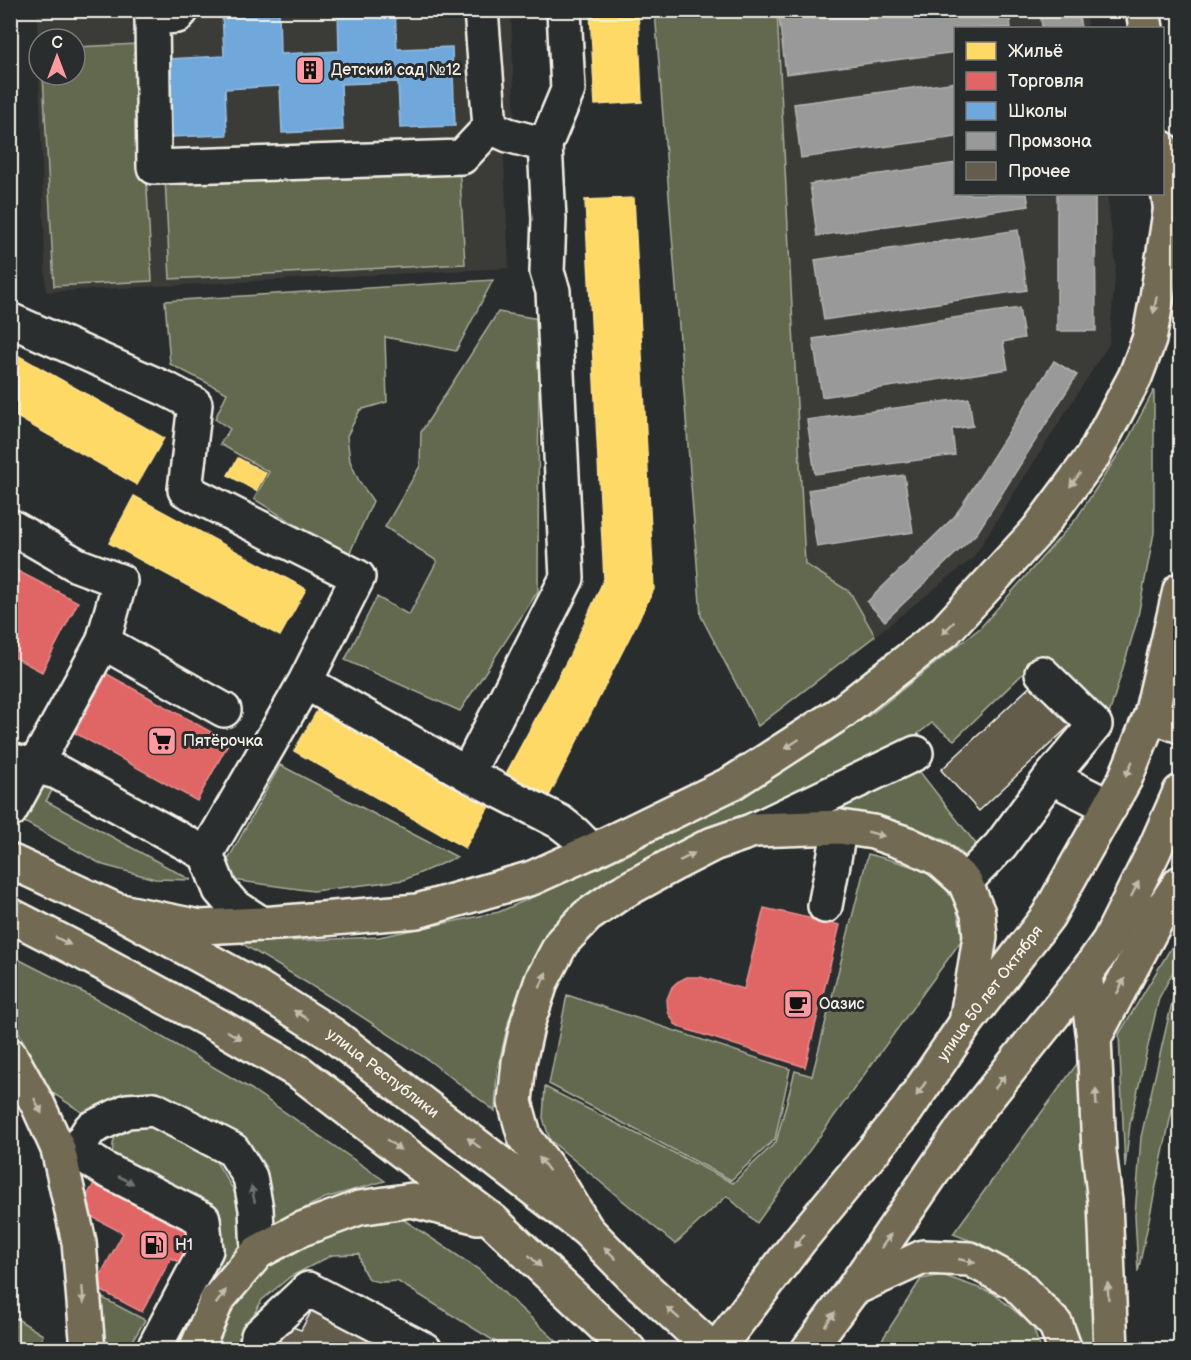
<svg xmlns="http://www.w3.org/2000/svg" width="1191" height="1360" font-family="'Balsamiq Sans',sans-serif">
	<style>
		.built { fill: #3b3b37; fill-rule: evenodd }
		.green { fill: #62694f; stroke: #abad9c; stroke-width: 1.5 }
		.homes { fill: #ffd966; stroke: #fce08d; stroke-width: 1.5 }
		.shops { fill: #e06666; stroke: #e6908d; stroke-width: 1.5 }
		.schools { fill: #6fa8dc; stroke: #97bee0; stroke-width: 1.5 }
		.industry { fill: #999; stroke: #b4b3b1; stroke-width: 1.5 }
		.building { fill: #645c4c; stroke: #f4f1e8; stroke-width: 1.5 }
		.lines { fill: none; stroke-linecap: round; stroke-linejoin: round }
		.minor-casing { stroke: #f4f1e8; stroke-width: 38 }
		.major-casing { stroke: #f4f1e8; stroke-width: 38 }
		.minor { stroke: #2a2d2e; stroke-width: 33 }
		.major { stroke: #736b52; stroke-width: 33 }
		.oneway { fill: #c0bbac }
		.oneway2 { fill: #71726f }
		.labels { text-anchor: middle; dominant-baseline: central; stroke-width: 6; stroke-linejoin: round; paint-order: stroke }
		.poi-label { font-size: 16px; fill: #f4f1e8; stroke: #2a2d2e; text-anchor: start }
		.street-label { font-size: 16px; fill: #f4f1e8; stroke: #2a2d2e }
	</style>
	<rect width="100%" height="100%" fill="#2a2d2e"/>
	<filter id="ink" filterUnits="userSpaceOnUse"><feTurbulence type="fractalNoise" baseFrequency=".0167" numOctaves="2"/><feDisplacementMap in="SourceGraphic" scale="12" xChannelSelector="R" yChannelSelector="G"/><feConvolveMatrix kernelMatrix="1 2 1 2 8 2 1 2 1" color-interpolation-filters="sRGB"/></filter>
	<g filter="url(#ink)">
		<path class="built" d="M 37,11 L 511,11 L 515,125 L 503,143 L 509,268 L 46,292 ZM 39,39 L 75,39 L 75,75 L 39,75 Z
			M 777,11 L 1086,11 L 1088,28 L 956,28 L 956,194 L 1107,194 L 1116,266 L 1109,344 L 973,558 L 875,636 L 850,592 L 805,564 Z"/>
		<path class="green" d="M 655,11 L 777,11 L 805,564 L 850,592 L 875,636 L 758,726 L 701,616 Z
			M 139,44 L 152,281 L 54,286 L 43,75 L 75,75 L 75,47 Z
			M 459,162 L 465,264 L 170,279 L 165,177 Z
			M 493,280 L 456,351 L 385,337 L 387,402 L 360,410 L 347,436 L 350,461 L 359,481 L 373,501 L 348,557 L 254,499 L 269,472 L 220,444 L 230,429 L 215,419 L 227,393 L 170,364 L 165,301 Z
			M 498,312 L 539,319 L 538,591 L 460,711 L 345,660 L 377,597 L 409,615 L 437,561 L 385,527 L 420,466 L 421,432 Z
			M 1154,390 L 1154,533 L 1137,621 L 1105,728 L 1034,663 L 954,740 L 932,723 L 885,759 L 559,923 L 528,966 L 509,1020 L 497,1070 L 495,1111 L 427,1059 L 350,1009 L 241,943 L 379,937 L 499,912 L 625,856 L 750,792 L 873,713 L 980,628 L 1076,519 L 1127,441 Z
			M 913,763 L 979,848 L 968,858 L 947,841 L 918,829 L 877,815 L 811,809 Z
			M 280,765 L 457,857 L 404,880 L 313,891 L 218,878 Z
			M 57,782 L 46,801 L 191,880 L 155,879 L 103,865 L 17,818 L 35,786 Z
			M 868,854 C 901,863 933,867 952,898 C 958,907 960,927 963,938 L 757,1223 L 727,1196 L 675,1244 L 550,1140 L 543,1118 L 545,1087 L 733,1183 L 776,1142 L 795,1071 L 812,1076 Z
			M 1180,933 L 1180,959 L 1159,998 L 1130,1124 L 1125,1168 L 1119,1034 Z
			M 10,955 L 104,1003 L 251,1089 L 385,1181 L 325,1198 L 270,1225 L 269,1195 L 182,1113 L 86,1115 L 51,1092 L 11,1018 Z
			M 1180,985 L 1180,1072 L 1138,1272 L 1135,1215 L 1141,1137 L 1173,998 Z
			M 567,995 L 790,1069 L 775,1139 L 731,1180 L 549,1084 Z
			M 1079,1061 L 1098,1349 L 1085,1349 L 1069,1314 L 1027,1271 L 987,1247 L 953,1234 Z
			M 143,1120 L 214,1158 L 245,1209 L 242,1244 L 206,1289 L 190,1317 L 180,1349 L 169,1349 L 178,1326 L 222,1244 L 217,1215 L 112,1157 L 113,1144 L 116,1133 Z
			M 401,1218 L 478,1269 L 565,1349 L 507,1349 L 397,1281 C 369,1284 364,1281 359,1254 L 332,1255 L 290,1277 L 262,1300 L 243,1333 L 238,1349 L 212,1350 L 229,1307 L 256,1274 L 293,1250 L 329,1234 L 369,1222 Z
			M 942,1275 L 993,1293 L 1032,1325 L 1041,1349 L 876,1349 L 921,1279 Z
			M 97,1295 L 145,1320 L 128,1349 L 103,1349 Z
			M 11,1315 L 43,1335 L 39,1349 L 11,1349 Z"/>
		<path class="homes" d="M 590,10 L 638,10 L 642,102 L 595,105 Z
			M 634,198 L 654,589 L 545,804 L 502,781 L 570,655 L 604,579 L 585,200 Z
			M 10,351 L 164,438 L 137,485 L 10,413 Z
			M 238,458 L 266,473 L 256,491 L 228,475 Z
			M 134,496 L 306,589 L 280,636 L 109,543 Z
			M 321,704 L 492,801 L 465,848 L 294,751 Z"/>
		<path class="shops" d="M 10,567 L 78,602 L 42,672 L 10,655 Z
			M 107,674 L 229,742 L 197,801 L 75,733 Z
			M 764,908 L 840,925 L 805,1067 L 682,1028 L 675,1024 L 668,1012 L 667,999 L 672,987 L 677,982 L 687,977 L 700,977 L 744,989 Z
			M 97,1178 L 199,1231 L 182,1263 L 171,1258 L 142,1312 L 94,1287 L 123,1233 L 79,1210 Z"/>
		<path class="schools" d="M 222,10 L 279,10 L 280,54 L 339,51 L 338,10 L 395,10 L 397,49 L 452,47 L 455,126 L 400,128 L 398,82 L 341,84 L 343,130 L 282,133 L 280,86 L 225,89 L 227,135 L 170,137 L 167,59 L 224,56 Z"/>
		<path class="industry" d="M 838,10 L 1009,10 L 1011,28 L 956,28 L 956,52 L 786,74 L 779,18 Z
			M 1040,10 L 1078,10 L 1081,28 L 1042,28 Z
			M 956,82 L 956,137 L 801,158 L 794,104 Z
			M 956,163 L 956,194 L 1027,194 L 1029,206 L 817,236 L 810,184 Z
			M 1057,194 L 1095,194 L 1096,331 L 1057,331 Z
			M 1018,230 L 1027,290 L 824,320 L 815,260 Z
			M 1019,308 L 1024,338 L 1003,342 L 1008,369 L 822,397 L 813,339 Z
			M 1054,361 L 1077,375 L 977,533 L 885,621 L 867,602 L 955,516 Z
			M 969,398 L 973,426 L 952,429 L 955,455 L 815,474 L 807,420 Z
			M 904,475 L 913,532 L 817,547 L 808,490 Z"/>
		<path class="building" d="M 1040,677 L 1078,718 L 979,811 L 941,770 Z
			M 313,1308 L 386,1343 L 383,1350 L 277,1350 L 287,1325 L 301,1330 Z"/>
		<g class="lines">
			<g class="minor-casing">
				<path id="minor" d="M 182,10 L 177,16 L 152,18 L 154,167 L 462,157 L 490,127 L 481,10
					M 490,127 L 508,135 L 545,145 L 568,90 L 564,10
					M 10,320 L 168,390 L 195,404 L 185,490 L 358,577 L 305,682 L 467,774 L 560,822 L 574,833 L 592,851
					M 10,526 L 77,565 L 120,581 L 103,642 L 10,811
					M 103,642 L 224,710
					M 10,760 L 57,772 L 206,854 L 305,682
					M 467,774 L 567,578 L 553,291 L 547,272 L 549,219 L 545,145
					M 1051,777 L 1110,807
					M 754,830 L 916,753
					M 206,854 L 220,890 L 233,905 L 262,924
					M 965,882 L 1000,846 L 1051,777 L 1095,725 L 1042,673
					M 825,906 L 840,827
					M 58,1149 L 76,1151 L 106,1170 L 203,1219 L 206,1250 L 153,1350
					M 76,1151 L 90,1129 L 127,1111 L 154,1109 L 233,1150 L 250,1177 L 256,1209 L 258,1252
					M 256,1350 L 258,1336 L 308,1289 L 425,1350"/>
			</g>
			<g class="major-casing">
				<g id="major">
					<path d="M 1143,10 L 1146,28"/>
					<path d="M 1162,148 L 1173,226"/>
					<path d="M 1151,715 L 1180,726"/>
					<path id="s1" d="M 10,861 L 116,910 L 257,987 L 333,1035 L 587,1230 L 632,1276 L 713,1350"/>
					<path d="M 116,910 L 200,927 L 262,924 L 417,911 L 532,878 L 592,851 L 732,783 L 842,712 L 945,631 L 1037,531 L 1093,456 L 1135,377 L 1149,340 L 1157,297 L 1171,206"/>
					<path d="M 10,915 L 80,951 L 221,1027 L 299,1072 L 493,1221 L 629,1350"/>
					<path d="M 1146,918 L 1164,906 L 1180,883"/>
					<path d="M 1085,975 L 1094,1038 L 1099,1151 L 1105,1202 L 1111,1350"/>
					<path d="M 1094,1038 L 1164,906"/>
					<path d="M 10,1055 L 38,1105 L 58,1149 L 79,1242 L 88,1350"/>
					<path d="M 587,1230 L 558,1182 L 525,1138 L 515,1102 L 519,1062 L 528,1022 L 542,980 L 562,942 L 587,916 L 619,894 L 674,864 L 713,844 L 754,830 L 840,827 L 873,832 L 908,844 L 939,859 L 965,882 L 978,913 L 980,937 L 966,1023"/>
					<path d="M 853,1289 L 923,1257 L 970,1259 L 1015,1283 L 1056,1325 L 1065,1350"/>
					<path d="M 196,1350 L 217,1300 L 258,1252 L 299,1230 L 359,1208 L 412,1200 L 478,1217"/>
					<path id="s2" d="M 716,1350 L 800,1240 L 906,1111 L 966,1023 L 1048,916 L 1125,779 L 1151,715 L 1180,590"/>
					<path d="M 808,1350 L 853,1289 L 963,1128 L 1085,975 L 1109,941 L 1153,853 L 1180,792"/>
				</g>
			</g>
			<use href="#minor" class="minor"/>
			<use href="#major" class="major"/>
		</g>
		<defs><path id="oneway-solid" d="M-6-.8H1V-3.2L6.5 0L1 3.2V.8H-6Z" transform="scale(1.5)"/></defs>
		<g class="oneway">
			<use href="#oneway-solid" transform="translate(1155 305) rotate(101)"/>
			<use href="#oneway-solid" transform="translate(1075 480) rotate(127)"/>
			<use href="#oneway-solid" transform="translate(948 628) rotate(135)"/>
			<use href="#oneway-solid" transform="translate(792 744) rotate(147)"/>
			<use href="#oneway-solid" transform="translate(1129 769) rotate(113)"/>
			<use href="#oneway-solid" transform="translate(876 834) rotate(15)"/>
			<use href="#oneway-solid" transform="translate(687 857) rotate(-27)"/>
			<use href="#oneway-solid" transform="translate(1135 889) rotate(-63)"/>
			<use href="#oneway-solid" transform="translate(63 941) rotate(27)"/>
			<use href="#oneway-solid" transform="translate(543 980) rotate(-67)"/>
			<use href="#oneway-solid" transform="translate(1121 986) rotate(-63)"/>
			<use href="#oneway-solid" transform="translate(301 1015) rotate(-148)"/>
			<use href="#oneway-solid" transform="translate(234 1035) rotate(30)"/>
			<use href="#oneway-solid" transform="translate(1000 1082) rotate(-52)"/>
			<use href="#oneway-solid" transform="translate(921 1089) rotate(124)"/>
			<use href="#oneway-solid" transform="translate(1096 1097) rotate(-93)"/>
			<use href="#oneway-solid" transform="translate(38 1106) rotate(64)"/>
			<use href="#oneway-solid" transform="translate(474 1143) rotate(-142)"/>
			<use href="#oneway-solid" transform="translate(394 1145) rotate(37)"/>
			<use href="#oneway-solid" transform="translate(544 1164) rotate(-127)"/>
			<use href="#oneway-solid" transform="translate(799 1241) rotate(128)"/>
			<use href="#oneway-solid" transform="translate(886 1241) rotate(-55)"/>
			<use href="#oneway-solid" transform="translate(610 1253) rotate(-135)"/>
			<use href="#oneway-solid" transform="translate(535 1261) rotate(43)"/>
			<use href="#oneway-solid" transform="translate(967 1261) rotate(13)"/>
			<use href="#oneway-solid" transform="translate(1108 1291) rotate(-93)"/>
			<use href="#oneway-solid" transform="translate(83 1295) rotate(85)"/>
			<use href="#oneway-solid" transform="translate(221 1297) rotate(-54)"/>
			<use href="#oneway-solid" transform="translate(673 1313) rotate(-138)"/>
			<use href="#oneway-solid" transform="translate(830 1319) rotate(-54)"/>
		</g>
		<g class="oneway2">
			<use href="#oneway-solid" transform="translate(126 1180) rotate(26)"/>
			<use href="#oneway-solid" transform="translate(253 1194) rotate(-102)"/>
		</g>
	</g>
	<defs>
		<g id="building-square" transform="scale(1.5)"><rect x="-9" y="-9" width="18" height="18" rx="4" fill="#ff9aa2" stroke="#2a2d2e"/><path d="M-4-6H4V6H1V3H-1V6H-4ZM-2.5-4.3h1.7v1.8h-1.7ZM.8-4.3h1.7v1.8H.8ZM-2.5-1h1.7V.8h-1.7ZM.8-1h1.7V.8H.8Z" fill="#111"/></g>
		<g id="supermarket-square" transform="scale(1.5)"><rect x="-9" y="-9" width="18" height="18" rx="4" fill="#ff9aa2" stroke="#2a2d2e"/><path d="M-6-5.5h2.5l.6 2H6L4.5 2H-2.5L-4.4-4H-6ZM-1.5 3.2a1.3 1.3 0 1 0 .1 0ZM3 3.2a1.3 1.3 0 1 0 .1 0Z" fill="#111"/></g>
		<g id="cafe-square" transform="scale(1.5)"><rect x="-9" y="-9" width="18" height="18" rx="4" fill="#ff9aa2" stroke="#2a2d2e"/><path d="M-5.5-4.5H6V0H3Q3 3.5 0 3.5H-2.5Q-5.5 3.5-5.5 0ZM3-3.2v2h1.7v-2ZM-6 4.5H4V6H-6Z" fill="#111"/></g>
		<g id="fuel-square" transform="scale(1.5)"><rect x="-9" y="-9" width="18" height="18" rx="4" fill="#ff9aa2" stroke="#2a2d2e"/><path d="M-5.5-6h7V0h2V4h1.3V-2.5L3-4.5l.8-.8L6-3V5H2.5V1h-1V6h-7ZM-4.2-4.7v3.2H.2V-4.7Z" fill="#111"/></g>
	</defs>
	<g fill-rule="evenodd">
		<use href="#building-square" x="310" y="70"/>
		<use href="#supermarket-square" x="162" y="741"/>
		<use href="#cafe-square" x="798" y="1004"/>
		<use href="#fuel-square" x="154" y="1245"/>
	</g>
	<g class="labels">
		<g class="poi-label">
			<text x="331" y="70">Детский сад №12</text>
			<text x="183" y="741">Пятёрочка</text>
			<text x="819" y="1004">Оазис</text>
			<text x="175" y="1245">Н1</text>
		</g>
		<g class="street-label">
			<text stroke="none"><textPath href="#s2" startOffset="450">улица 50 лет Октября</textPath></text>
			<text stroke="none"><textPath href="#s1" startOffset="430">улица Республики</textPath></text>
		</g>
	</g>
	<rect width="1191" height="1360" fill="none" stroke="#2a2d2e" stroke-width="36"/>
	<rect x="18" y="18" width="1155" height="1324" fill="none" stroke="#f4f1e8" stroke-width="2" filter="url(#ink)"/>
	<rect x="954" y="27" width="210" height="168" fill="#2a2d2e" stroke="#7b7b78" stroke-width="1.5"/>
	<rect x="966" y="42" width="30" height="18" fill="#ffd966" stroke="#7b7b78" stroke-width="1.5"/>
	<text x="1008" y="57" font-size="18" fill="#f4f1e8">Жильё</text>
	<rect x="966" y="72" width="30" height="18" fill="#e06666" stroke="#7b7b78" stroke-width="1.5"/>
	<text x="1008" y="87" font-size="18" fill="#f4f1e8">Торговля</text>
	<rect x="966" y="102" width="30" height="18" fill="#6fa8dc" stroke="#7b7b78" stroke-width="1.5"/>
	<text x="1008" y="117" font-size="18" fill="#f4f1e8">Школы</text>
	<rect x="966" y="132" width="30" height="18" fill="#999999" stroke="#7b7b78" stroke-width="1.5"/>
	<text x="1008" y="147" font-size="18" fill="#f4f1e8">Промзона</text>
	<rect x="966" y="162" width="30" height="18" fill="#645c4c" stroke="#7b7b78" stroke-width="1.5"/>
	<text x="1008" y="177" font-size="18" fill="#f4f1e8">Прочее</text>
	<g transform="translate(57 57)"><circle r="28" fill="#2a2d2e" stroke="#7b7b78" stroke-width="1.5"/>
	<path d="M0-4.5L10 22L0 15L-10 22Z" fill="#ff9aa2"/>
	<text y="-9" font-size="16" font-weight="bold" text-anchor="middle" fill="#f4f1e8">С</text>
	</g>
</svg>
